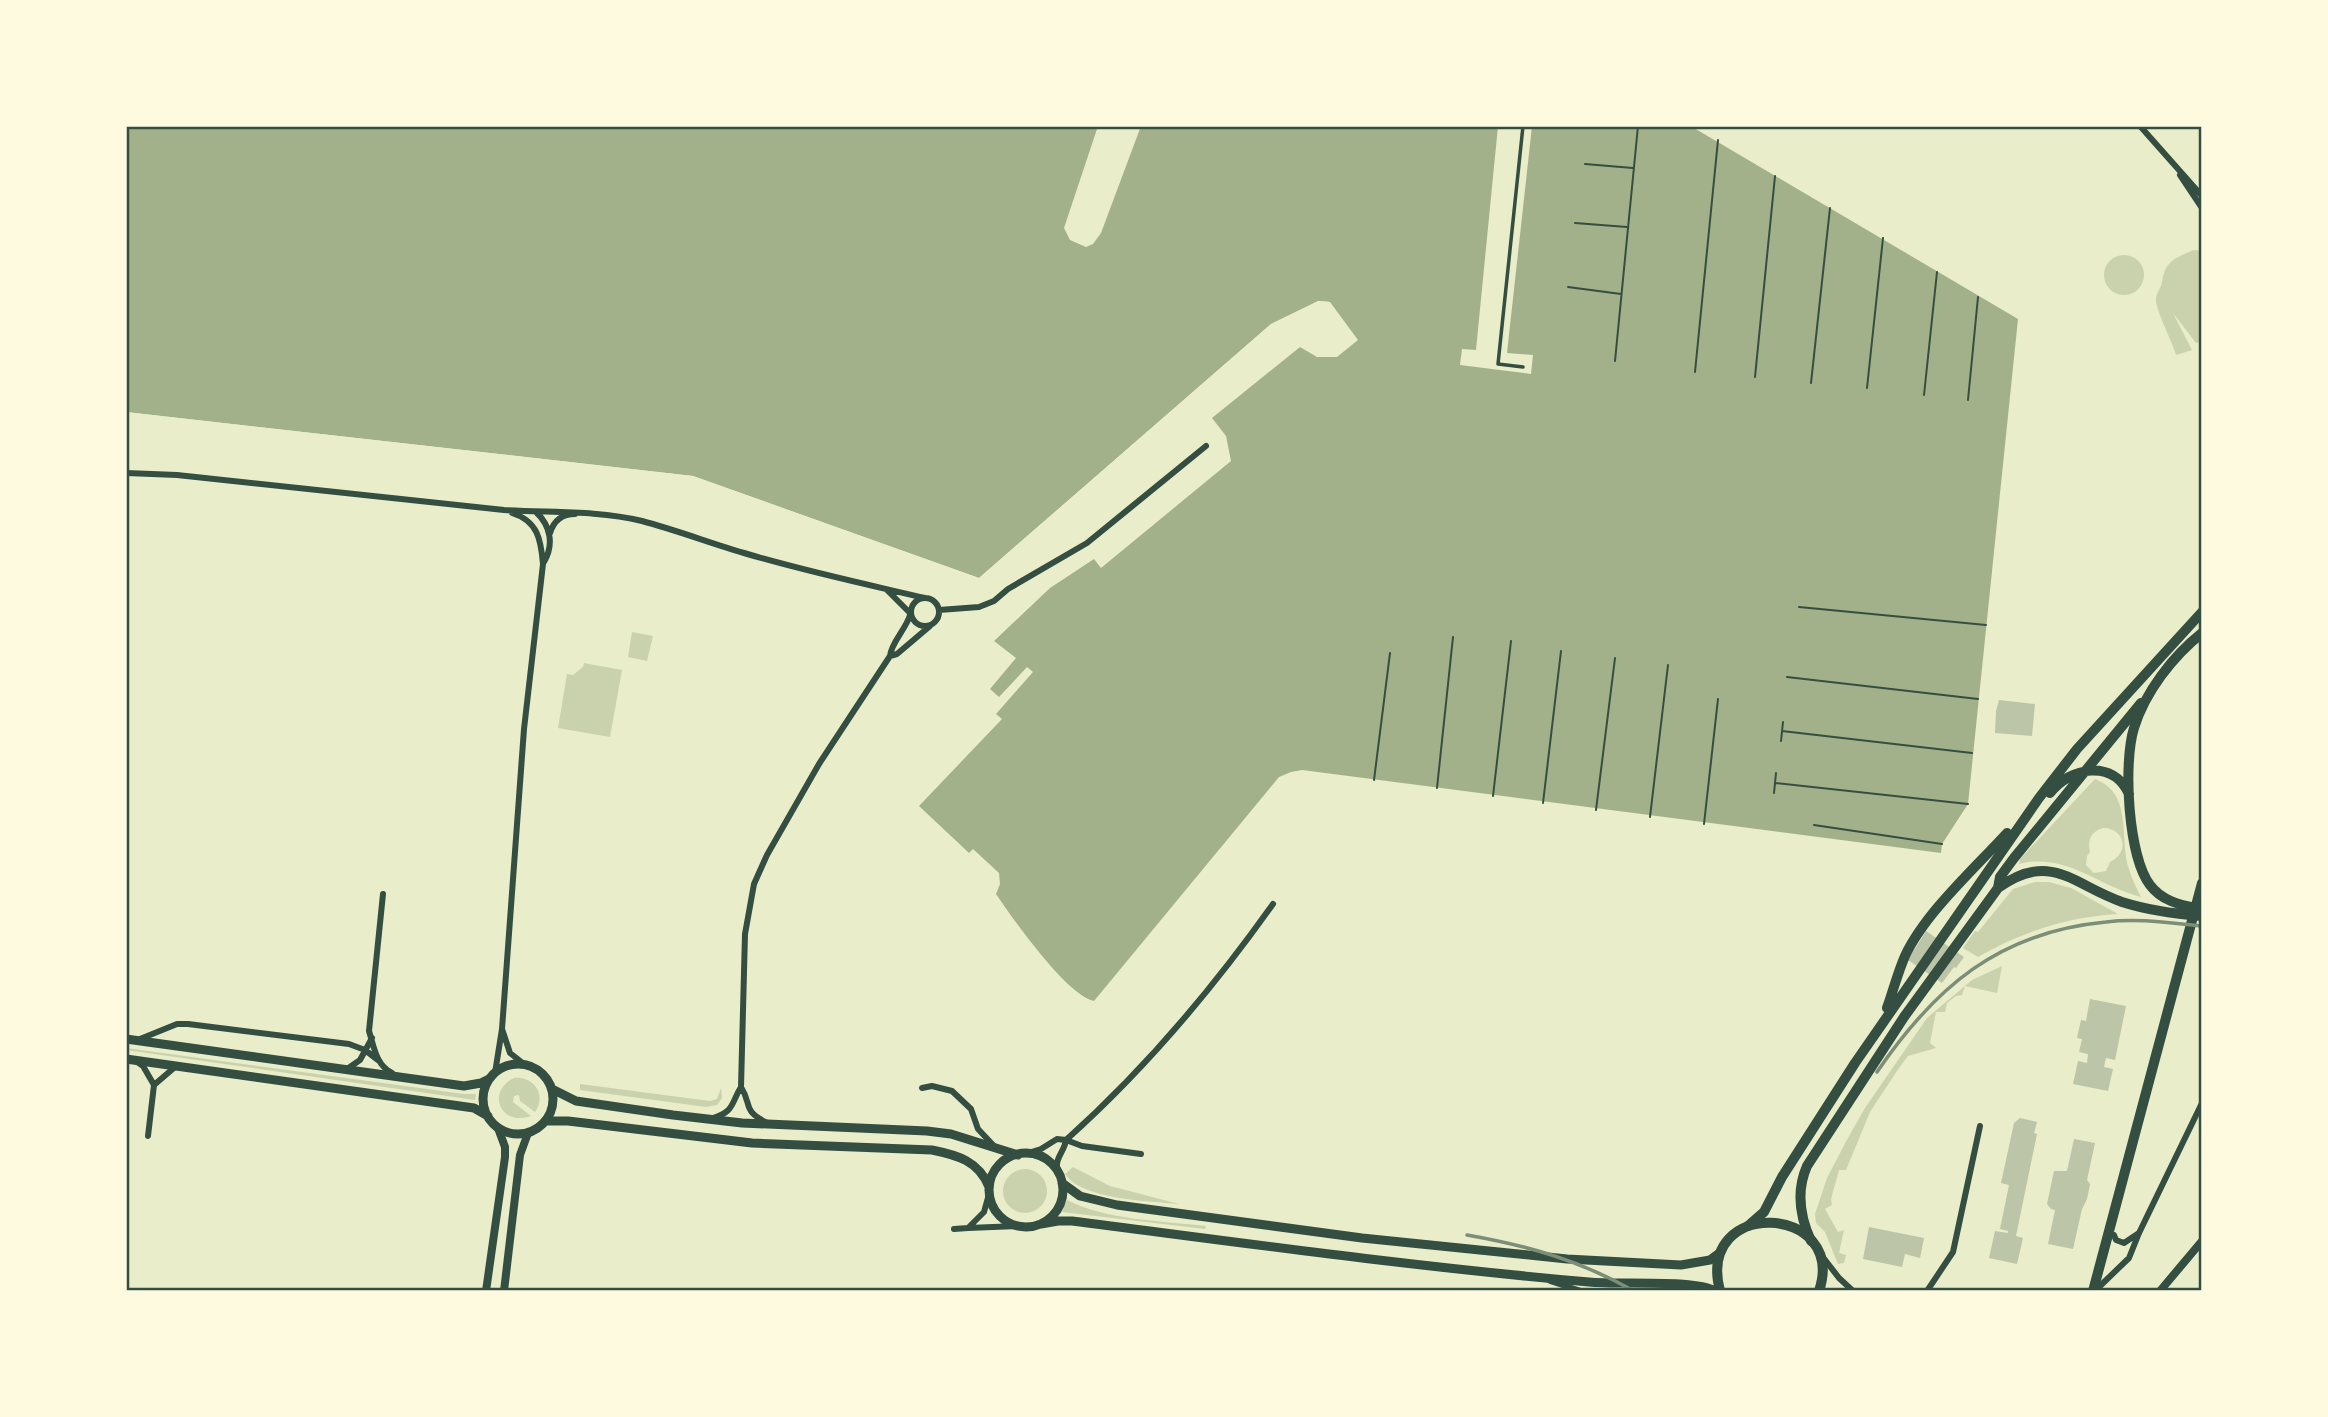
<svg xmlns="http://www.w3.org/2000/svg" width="2328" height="1417" font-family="Bitter,serif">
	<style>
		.green { fill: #cad2ad; fill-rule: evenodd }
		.water { fill: #a3b18a }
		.pier { fill: #e9edc9 }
		.building { fill: #bcc5a7 }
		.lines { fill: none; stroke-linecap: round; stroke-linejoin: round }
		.path { stroke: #344e41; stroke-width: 2 }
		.service { stroke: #344e41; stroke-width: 3.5 }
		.minor { stroke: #344e41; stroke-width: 6 }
		.tertiary { stroke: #344e41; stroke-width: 8 }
		.secondary { stroke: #344e41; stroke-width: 9 }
		.primary { stroke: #344e41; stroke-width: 10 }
		.trunk { stroke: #344e41; stroke-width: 10 }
		.rail { stroke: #7c8e77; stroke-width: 3.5 }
		.neatline { fill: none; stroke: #344e41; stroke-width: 2.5 }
	</style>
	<rect width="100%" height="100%" fill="#e9edc9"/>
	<path class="green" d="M 2194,250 L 2202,251 L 2202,342 L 2196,343 L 2173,313 L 2192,350 L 2176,355 C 2173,343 2154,307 2156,298 C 2157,292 2161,288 2162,282 C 2165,261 2175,258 2194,250 Z
		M2104 275a20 20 0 1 1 40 0a20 20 0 1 1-40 0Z
		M 632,632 L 653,636 L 647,661 L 628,657 Z
		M 584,663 L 622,670 L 610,737 L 558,728 L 567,674 L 573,675 L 583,667 Z
		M 2095,779 C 2132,793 2120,835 2128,866 C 2131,877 2136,887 2141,897 C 2098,886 2066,852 2019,864 L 2020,859 ZM 2103,828 C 2125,828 2130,853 2110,862 L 2106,871 L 2094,873 L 2086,865 L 2087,856 L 2090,852 C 2087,840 2091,832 2103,828 Z
		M 2035,882 L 2049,882 L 2071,888 L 2118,914 C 2067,917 2022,932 1978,957 L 1963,948 L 1975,931 L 1978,932 L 2013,889 Z
		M 2002,966 L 1997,993 L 1965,986 L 1962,995 L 1956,996 L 1947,1003 L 1945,1012 L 1936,1012 L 1930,1043 L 1936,1048 L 1908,1056 L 1899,1068 L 1870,1112 L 1846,1170 L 1839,1170 L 1831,1199 L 1832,1205 L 1825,1209 L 1838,1232 L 1844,1230 L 1839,1253 L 1846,1255 L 1844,1263 L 1838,1264 L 1825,1232 L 1816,1223 L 1815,1214 L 1827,1178 L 1849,1136 L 1865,1108 L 1927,1018 L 1972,980 Z
		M 126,1048 L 464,1094 L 476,1094 L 475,1100 L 126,1050 Z
		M 514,1078 C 534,1076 547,1095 535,1112 L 520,1101 L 519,1095 L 514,1096 L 513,1102 L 531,1116 C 500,1127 486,1091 514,1078 Z
		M 580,1084 L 710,1101 L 717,1099 L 721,1088 L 722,1098 L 717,1105 L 706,1107 L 580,1090 Z
		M 1073,1167 L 1110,1186 L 1179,1204 C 1149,1201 1083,1200 1065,1174 Z
		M1003 1191a22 22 0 1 1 44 0a22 22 0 1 1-44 0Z
		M 1067,1200 C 1106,1220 1162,1221 1206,1226 L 1205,1229 L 1062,1212 Z"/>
	<path class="water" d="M 126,126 L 1098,126 L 1064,228 L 1070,240 L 1086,247 L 1093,244 L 1101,233 L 1141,126 L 1498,126 L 1476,350 L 1462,349 L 1460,365 L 1531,374 L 1533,355 L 1507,353 L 1532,126 L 1694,128 L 2018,319 L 1968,804 L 1942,844 L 1941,853 L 1302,770 L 1291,772 L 1279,777 L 1094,1001 C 1067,996 1013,919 996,894 L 1000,884 L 999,873 L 973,849 L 969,853 L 919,806 L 1002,719 L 996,714 L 1033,672 L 1027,667 L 999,697 L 990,689 L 1016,658 L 994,641 L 1050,588 L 1094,559 L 1101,568 L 1231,461 L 1226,436 L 1212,418 L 1300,347 L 1317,357 L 1337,357 L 1358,340 L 1330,302 L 1318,301 L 1271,324 L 979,578 L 693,476 L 126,412 Z"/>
	<path class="pier" d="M 1319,301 L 1330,302 L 1328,305 L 1319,304 L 1273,327 L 979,581 L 692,479 L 126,416 L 126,412 L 693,476 L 979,578 L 1271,324 Z"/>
	<path class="building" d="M 1999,700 L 2035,704 L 2032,736 L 1995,733 L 1996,711 Z
		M 1926,931 L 1964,957 L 1956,968 L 1954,967 L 1942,983 L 1908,960 Z
		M 2090,999 L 2126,1006 L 2115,1060 L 2106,1058 L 2104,1067 L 2113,1069 L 2108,1091 L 2073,1084 L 2078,1061 L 2087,1063 L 2088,1054 L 2079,1052 L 2082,1039 L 2077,1038 L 2081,1020 L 2086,1021 Z
		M 2020,1118 L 2037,1122 L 2034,1133 L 2037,1134 L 2016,1236 L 2023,1238 L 2017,1264 L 1989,1258 L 1995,1231 L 2008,1233 L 2008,1231 L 2000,1229 L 2009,1185 L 2001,1183 L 2014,1123 Z
		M 2074,1139 L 2095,1143 L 2087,1180 L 2090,1184 L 2087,1199 L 2082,1209 L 2073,1249 L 2048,1244 L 2055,1210 L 2051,1209 L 2047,1204 L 2054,1171 L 2067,1171 Z
		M 1869,1227 L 1924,1238 L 1920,1258 L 1905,1254 L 1902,1267 L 1863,1259 Z"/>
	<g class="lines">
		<path class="path" d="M 1585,164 L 1633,168
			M 1575,223 L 1627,227
			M 1568,287 L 1621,294
			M 1615,361 L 1638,126
			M 1695,372 L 1718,140
			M 1755,377 L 1775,176
			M 1811,383 L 1830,208
			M 1867,388 L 1883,238
			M 1924,395 L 1937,272
			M 1968,400 L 1978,297
			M 1799,607 L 1986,625
			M 1787,677 L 1978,699
			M 1782,731 L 1972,753
			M 1781,741 L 1783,722
			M 1374,780 L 1390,653
			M 1775,783 L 1968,804
			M 1437,788 L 1453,637
			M 1774,793 L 1776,773
			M 1493,796 L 1511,641
			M 1543,803 L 1561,651
			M 1596,810 L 1615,658
			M 1650,817 L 1668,665
			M 1704,824 L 1718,699
			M 1814,825 L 1942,844"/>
		<path class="service" d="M 1523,126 L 1498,364 L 1523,367"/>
		<path class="minor" d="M 2140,126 L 2202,196
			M 2180,175 L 2202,208
			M 126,473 L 177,475 L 504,510 C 550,513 596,510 642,521 C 676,530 710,543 744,553 C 804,571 865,584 925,598
			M 536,512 C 551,526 554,545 544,562
			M 550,533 C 554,520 562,514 575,514
			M 887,590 L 910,613
			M911 612a14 14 0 1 1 28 0a14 14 0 1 1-28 0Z
			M 939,610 L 979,607 L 994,601 L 1008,589 L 1087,543 L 1206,446
			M 890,656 L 897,654 L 930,626
			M 383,894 L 369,1031 C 374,1047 376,1065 392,1073
			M 502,1029 L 510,1053 L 524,1064
			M 140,1039 L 177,1024 L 188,1024 L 349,1044 L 365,1050 L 378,1060
			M 136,1061 L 143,1066 L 154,1085 L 175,1067
			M 347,1069 L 360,1060 L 372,1038
			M 495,1073 L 502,1029 L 524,729 L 543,564 C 541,540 538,521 512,513
			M 741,1087 C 753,1106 741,1109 767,1123
			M 922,1088 L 932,1086 L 952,1091 L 971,1109 L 978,1129 L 994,1146
			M 713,1118 C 735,1111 731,1103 741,1087 L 745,934 L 754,884 L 767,855 L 819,764 L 890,656 C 891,643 906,629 910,615
			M 148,1136 L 154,1085
			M 1025,1154 L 1041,1149 L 1057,1139 L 1066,1140 L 1082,1146 L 1141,1154
			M 1057,1172 C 1055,1156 1064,1153 1066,1140 C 1142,1072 1214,987 1273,904
			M 989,1194 L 984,1212 L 968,1228 L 1018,1226
			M 954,1229 L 968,1228
			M 2114,1235 L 2116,1240 L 2124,1243 L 2139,1233
			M 1822,1256 L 1839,1278 L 1853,1291
			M 1550,1281 L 1581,1291
			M 2100,1286 L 2129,1258 L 2139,1233 L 2202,1103
			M 1927,1291 L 1953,1252 L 1980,1126"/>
		<path class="tertiary" d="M 486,1291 L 505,1157 L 505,1147 L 498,1128
			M 504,1291 L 520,1155 L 528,1133
			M 2160,1291 L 2202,1241"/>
		<path class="secondary" d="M 126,1039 L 464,1086 L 481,1083 L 489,1079
			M 126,1059 L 474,1108 L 488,1116
			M483 1099a35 35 0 1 1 70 0a35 35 0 1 1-70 0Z
			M 552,1089 L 576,1101 L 673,1115 L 742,1123 L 927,1131 L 951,1134 L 1018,1155
			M 546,1121 L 568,1121 L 752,1143 L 932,1150 C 957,1155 979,1161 989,1187
			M989 1190a37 37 0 1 1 74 0a37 37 0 1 1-74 0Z
			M 1062,1183 L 1080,1196 L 1117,1205 L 1362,1238 L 1567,1259 L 1681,1265 L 1710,1260 L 1721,1252
			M 1041,1224 L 1058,1221 L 1072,1221 C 1244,1243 1416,1267 1589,1282 C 1617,1285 1695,1279 1715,1291"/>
		<path class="primary" d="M 1720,1291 C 1695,1196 1848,1204 1819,1291"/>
		<path class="trunk" d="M 2050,793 C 2070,767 2113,759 2129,794
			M 1998,888 L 2000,877 L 2014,858 L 2141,703
			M 2197,908 C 2179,905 2161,900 2150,885 C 2128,856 2123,763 2134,728 C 2145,692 2173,656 2202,633
			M 1887,1008 C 1893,991 1898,972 1905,956 C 1925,913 1975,868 2007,833
			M 1748,1226 L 1764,1212 L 1782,1177 L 1855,1063 L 2039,798 L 2077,749 L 2202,612
			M 1811,1241 C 1800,1217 1796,1191 1807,1166 L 1904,1017 L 1998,888 C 2051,850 2073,885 2122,902 C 2147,910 2176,914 2202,916
			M 2093,1291 L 2202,883"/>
		<path class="rail" d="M 1877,1072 C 1935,987 1999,932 2106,922 C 2138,918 2170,923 2202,926
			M 1467,1235 C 1529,1246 1579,1260 1634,1291"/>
	</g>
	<rect width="2328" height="1417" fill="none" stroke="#fefae0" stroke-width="256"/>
	<rect x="128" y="128" width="2072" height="1161" class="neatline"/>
</svg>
